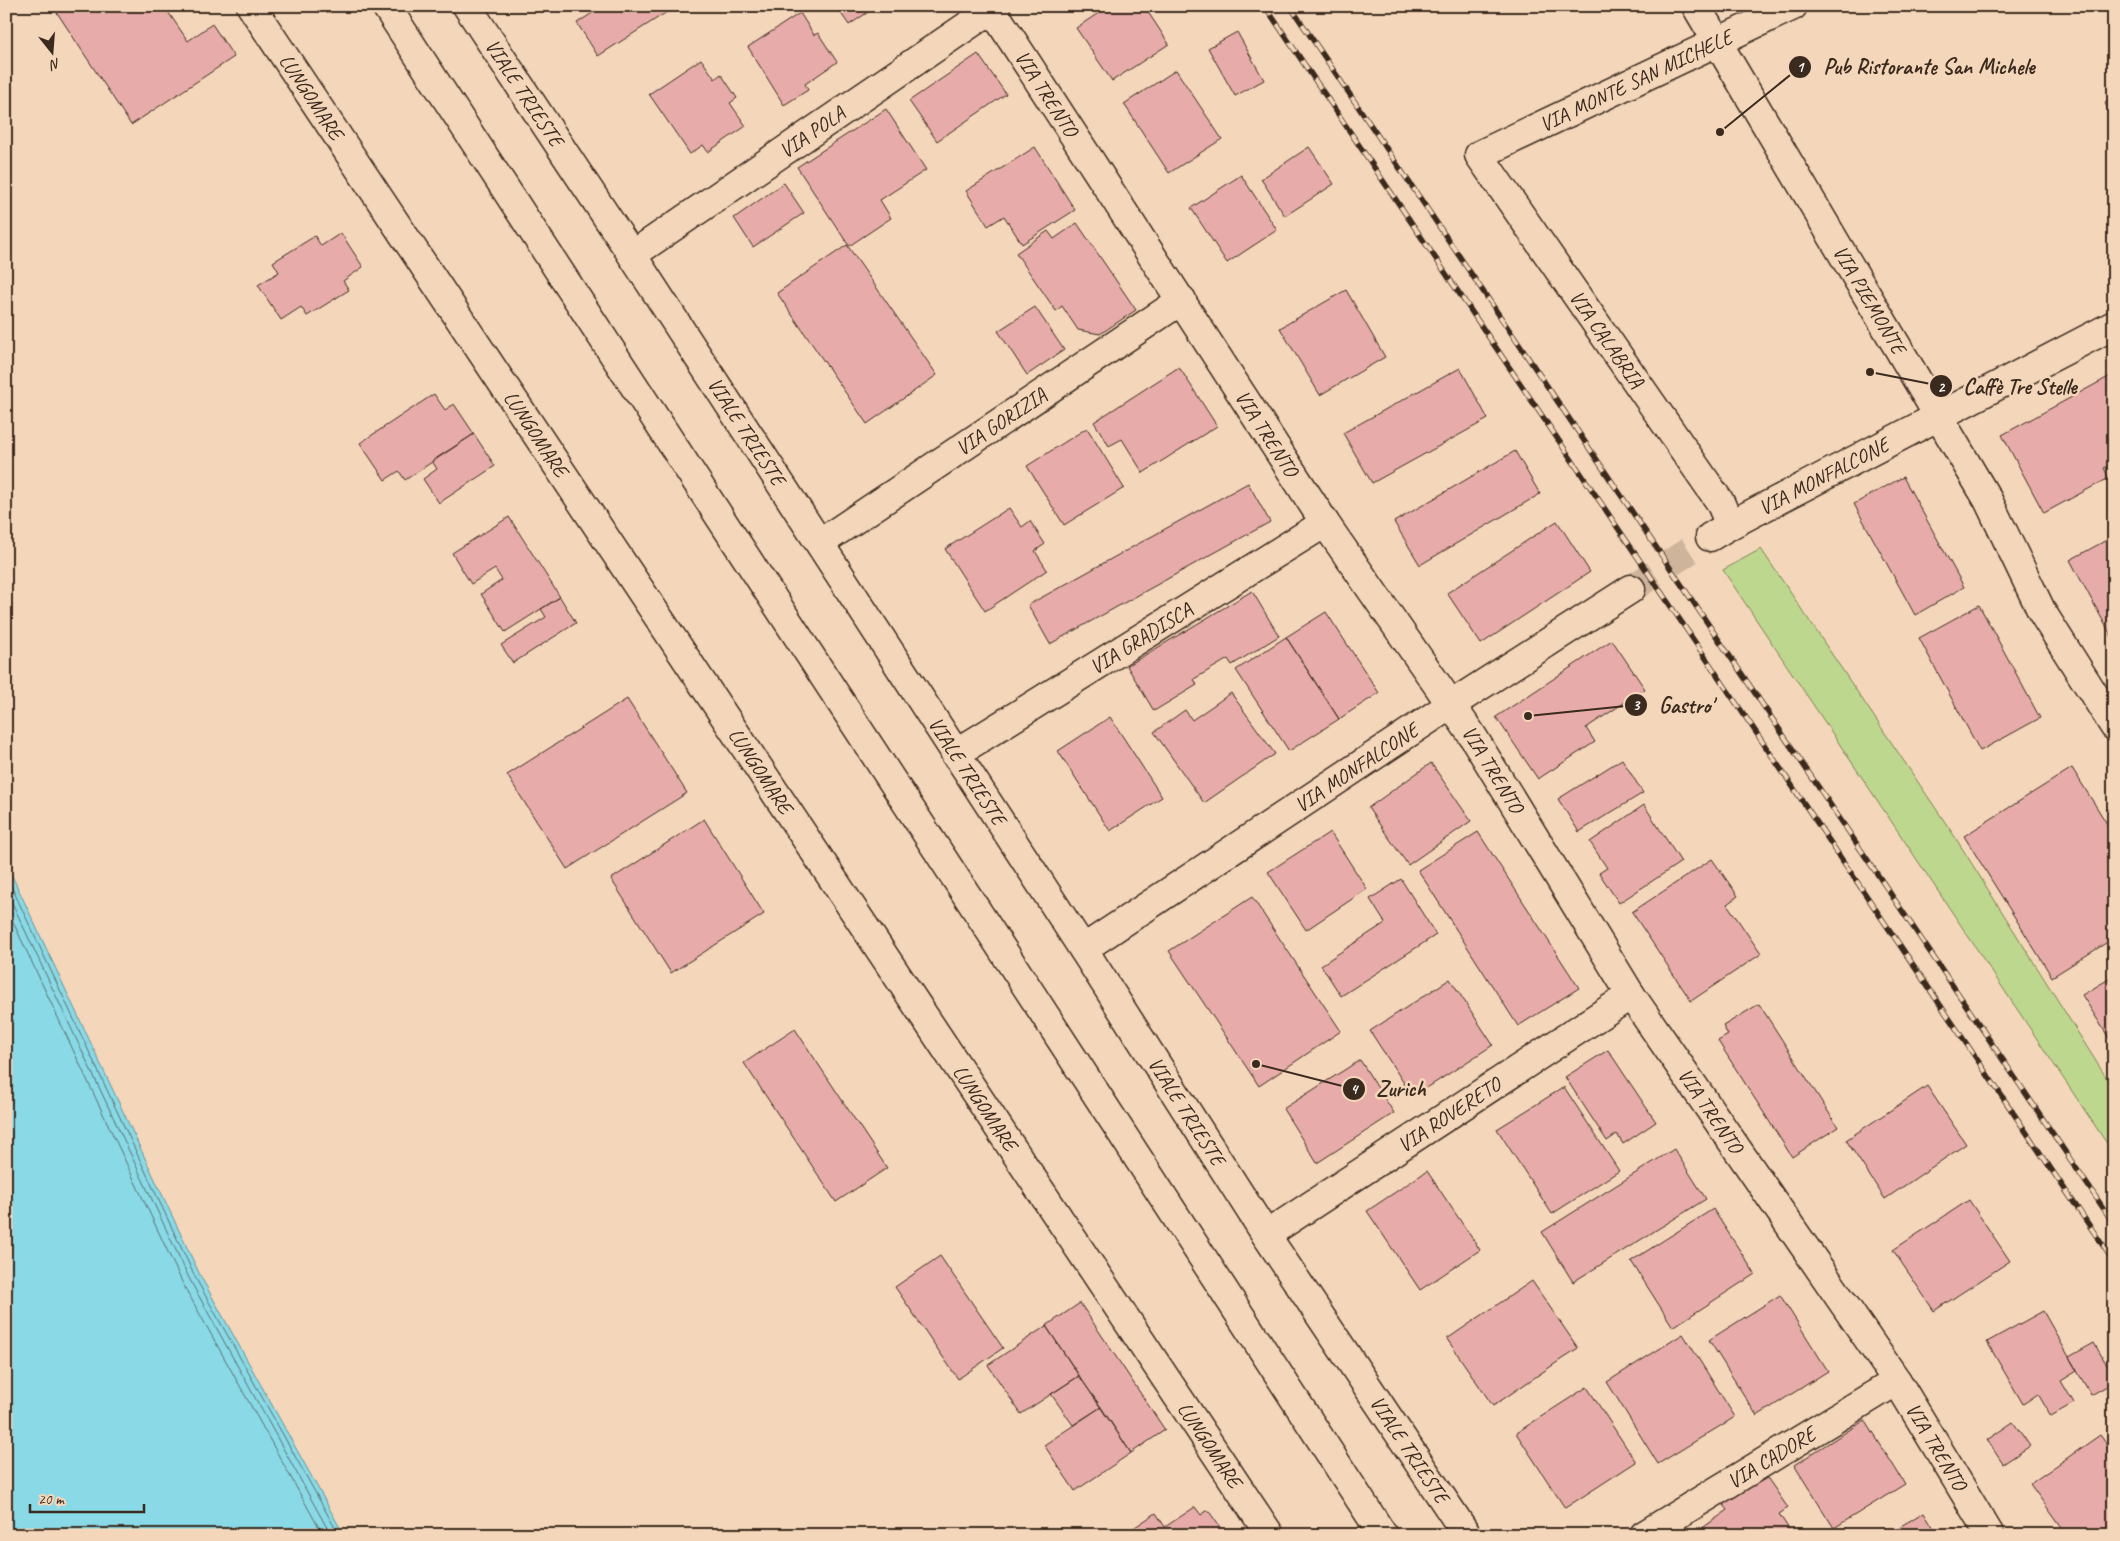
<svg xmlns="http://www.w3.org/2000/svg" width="2120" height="1541" font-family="Caveat,sans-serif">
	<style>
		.green { fill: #bed78e; stroke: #7c8056 }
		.water { fill: #89d9e6; stroke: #6a9396 }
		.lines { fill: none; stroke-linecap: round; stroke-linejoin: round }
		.shore { stroke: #5a706e; stroke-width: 1 }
		.building { fill: #e7aca9; stroke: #3b2a1e }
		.minor-tunnel { stroke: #cfb49c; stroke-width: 28; stroke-dasharray: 28 14; stroke-linecap: butt }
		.minor-casing { stroke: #3b2a1e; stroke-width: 31 }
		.minor { stroke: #f4d7bb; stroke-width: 28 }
		.rail-casing { stroke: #3b2a1e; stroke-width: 5.5 }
		.rail { stroke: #f4d7bb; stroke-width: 4; stroke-dasharray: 11; stroke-linecap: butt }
		.labels { text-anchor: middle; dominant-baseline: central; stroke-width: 5; stroke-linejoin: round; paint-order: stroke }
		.street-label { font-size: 21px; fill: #3b2a1e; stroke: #f4d7bb }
		.leader { fill: none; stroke: #3b2a1e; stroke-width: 2 }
		.callout-dot { fill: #3b2a1e; stroke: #f4d7bb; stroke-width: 2 }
		.mark-label { font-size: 15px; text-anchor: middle; font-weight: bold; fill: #fff }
		.callout-label { font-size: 22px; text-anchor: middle; font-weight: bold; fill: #3b2a1e; stroke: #f4d7bb; stroke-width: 5; stroke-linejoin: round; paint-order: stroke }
	</style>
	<rect width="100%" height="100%" fill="#f4d7bb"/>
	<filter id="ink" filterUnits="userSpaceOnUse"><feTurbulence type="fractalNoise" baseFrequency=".02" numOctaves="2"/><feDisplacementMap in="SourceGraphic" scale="10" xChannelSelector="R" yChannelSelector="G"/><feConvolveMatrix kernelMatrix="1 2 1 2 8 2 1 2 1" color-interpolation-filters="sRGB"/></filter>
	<g filter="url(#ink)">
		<path class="green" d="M 1761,549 L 1955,837 L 2114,1090 L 2114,1154 L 1723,570 Z"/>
		<path class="water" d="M 6,863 L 200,1275 L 344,1535 L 6,1535 Z"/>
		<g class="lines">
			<path class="shore" d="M 6,875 L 195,1277 L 339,1535
				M 6,890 L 190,1280 L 331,1535
				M 6,907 L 183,1284 L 323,1535"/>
		</g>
		<path class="building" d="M 56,6 L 164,6 L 188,41 L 212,24 L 234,57 L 131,125 L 54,8 Z
			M 603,6 L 664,6 L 667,12 L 598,56 L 577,23 Z
			M 836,6 L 877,6 L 849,25 Z
			M 1109,6 L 1144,6 L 1169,44 L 1112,81 L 1076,28 Z
			M 800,13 L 814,35 L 818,33 L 837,62 L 805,84 L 808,90 L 784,105 L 748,47 Z
			M 1237,32 L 1264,80 L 1235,96 L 1208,48 Z
			M 978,54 L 1006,94 L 937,141 L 909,101 Z
			M 701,59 L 715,79 L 721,74 L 737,98 L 730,103 L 746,126 L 708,152 L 703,145 L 690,154 L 649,94 Z
			M 1176,70 L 1222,139 L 1169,173 L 1124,104 Z
			M 2114,98 L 2114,122 L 2105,103 Z
			M 886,109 L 926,170 L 880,200 L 891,218 L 849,246 L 797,167 Z
			M 1035,147 L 1075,210 L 1022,244 L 1004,216 L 988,226 L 966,191 Z
			M 1309,147 L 1334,184 L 1285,216 L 1261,179 Z
			M 1241,175 L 1277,230 L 1227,263 L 1191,208 Z
			M 784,183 L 804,213 L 753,247 L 734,218 Z
			M 1077,223 L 1136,310 L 1100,334 L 1078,330 L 1062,306 L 1056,311 L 1016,253 L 1048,231 L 1054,239 Z
			M 341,233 L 363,267 L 343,281 L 349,290 L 307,316 L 301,307 L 281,320 L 258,285 L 279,272 L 273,262 L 315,236 L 321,246 Z
			M 847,245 L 937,375 L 867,424 L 777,293 Z
			M 1346,290 L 1385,357 L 1320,395 L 1280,328 Z
			M 1035,307 L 1064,350 L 1027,375 L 998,331 Z
			M 1179,367 L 1217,426 L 1143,473 L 1122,439 L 1109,446 L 1094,422 Z
			M 1460,368 L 1488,419 L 1372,483 L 1343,433 Z
			M 2114,374 L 2114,454 L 2109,456 L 2113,463 L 2104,468 L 2109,478 L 2044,513 L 2002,435 Z
			M 434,394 L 445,410 L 454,404 L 474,434 L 405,480 L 399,471 L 385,480 L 360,443 Z
			M 1087,428 L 1124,488 L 1064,525 L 1027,466 Z
			M 474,434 L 495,466 L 439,503 L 423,479 L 437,469 L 432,461 Z
			M 1515,451 L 1540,494 L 1420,565 L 1394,522 Z
			M 1903,477 L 1964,587 L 1915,615 L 1854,504 Z
			M 1248,483 L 1270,522 L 1050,644 L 1028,605 Z
			M 1009,508 L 1022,527 L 1030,521 L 1045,544 L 1035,551 L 1047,570 L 985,611 L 945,549 Z
			M 509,517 L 560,597 L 505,632 L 481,594 L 502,580 L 495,569 L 471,584 L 452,553 Z
			M 1557,521 L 1590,572 L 1481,644 L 1447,593 Z
			M 2114,536 L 2114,641 L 2070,560 Z
			M 1252,591 L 1279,636 L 1232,665 L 1228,659 L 1194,679 L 1197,685 L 1154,711 L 1127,666 Z
			M 560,597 L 576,623 L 513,663 L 501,645 L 546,617 L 541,609 Z
			M 1979,605 L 2040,718 L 1980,751 L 1919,638 Z
			M 1326,612 L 1379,693 L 1339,719 L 1286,637 Z
			M 1286,637 L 1339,719 L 1289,751 L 1236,670 Z
			M 1612,640 L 1645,689 L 1586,728 L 1595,742 L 1538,779 L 1496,717 Z
			M 1231,693 L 1275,754 L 1204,803 L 1154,732 L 1185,710 L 1192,720 Z
			M 627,699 L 687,793 L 567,869 L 507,775 Z
			M 1110,717 L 1162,797 L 1110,831 L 1058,751 Z
			M 1622,759 L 1643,793 L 1579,832 L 1558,799 Z
			M 1431,763 L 1471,821 L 1408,865 L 1368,808 Z
			M 2072,768 L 2114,835 L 2114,938 L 2052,977 L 1964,836 Z
			M 1644,805 L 1681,862 L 1619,903 L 1599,873 L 1607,868 L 1590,842 Z
			M 704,819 L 764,914 L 671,973 L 611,879 Z
			M 1330,832 L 1367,889 L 1306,930 L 1268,872 Z
			M 1478,832 L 1579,988 L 1518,1026 L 1418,870 Z
			M 1712,859 L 1738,896 L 1727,904 L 1761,954 L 1691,1001 L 1632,912 Z
			M 1401,879 L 1436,935 L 1341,996 L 1321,965 L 1385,923 L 1370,899 Z
			M 1252,897 L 1341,1031 L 1259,1086 L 1169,951 Z
			M 2114,976 L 2114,1046 L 2082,995 Z
			M 1450,979 L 1493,1045 L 1413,1097 L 1370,1031 Z
			M 1759,1004 L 1838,1127 L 1792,1157 L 1718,1041 L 1728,1035 L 1723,1026 Z
			M 795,1029 L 887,1168 L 836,1202 L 744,1063 Z
			M 1608,1050 L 1656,1122 L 1623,1144 L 1617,1134 L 1607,1141 L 1565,1077 Z
			M 1360,1060 L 1394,1113 L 1317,1163 L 1283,1109 Z
			M 1927,1086 L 1966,1144 L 1885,1199 L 1846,1140 Z
			M 1564,1087 L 1619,1171 L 1552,1214 L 1497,1129 Z
			M 1674,1149 L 1706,1199 L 1573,1282 L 1542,1232 Z
			M 1427,1171 L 1480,1250 L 1420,1290 L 1367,1211 Z
			M 1969,1200 L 2010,1261 L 1934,1311 L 1893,1250 Z
			M 1713,1209 L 1755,1274 L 1673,1327 L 1631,1261 Z
			M 940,1256 L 1003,1348 L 958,1379 L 895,1287 Z
			M 1532,1281 L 1578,1348 L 1493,1406 L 1447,1339 Z
			M 1780,1295 L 1828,1371 L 1757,1416 L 1709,1340 Z
			M 1080,1303 L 1165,1430 L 1131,1453 L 1046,1326 Z
			M 2043,1311 L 2077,1371 L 2061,1381 L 2074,1403 L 2051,1416 L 2038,1394 L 2023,1404 L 1987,1342 Z
			M 1046,1326 L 1079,1376 L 1021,1414 L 988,1365 Z
			M 1683,1334 L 1735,1417 L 1658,1464 L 1607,1382 Z
			M 2094,1343 L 2114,1377 L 2114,1382 L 2091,1395 L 2069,1357 Z
			M 1079,1376 L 1101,1407 L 1073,1425 L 1051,1394 Z
			M 1587,1387 L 1636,1462 L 1565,1508 L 1516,1433 Z
			M 1101,1407 L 1131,1453 L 1075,1491 L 1044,1445 Z
			M 1865,1420 L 1905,1484 L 1834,1528 L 1794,1465 Z
			M 2013,1422 L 2030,1446 L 2003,1464 L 1987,1440 Z
			M 2100,1435 L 2114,1454 L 2114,1535 L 2067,1535 L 2030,1484 Z
			M 1766,1476 L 1788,1508 L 1779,1514 L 1793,1535 L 1705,1535 L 1701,1529 L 1728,1510 L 1723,1504 Z
			M 1195,1507 L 1201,1515 L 1208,1510 L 1222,1530 L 1233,1530 L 1236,1535 L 1123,1535 L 1156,1513 L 1165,1527 Z
			M 1924,1512 L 1938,1535 L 1886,1535 Z
			M 1695,1528 L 1699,1535 L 1685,1535 Z"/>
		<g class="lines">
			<path class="minor-tunnel" d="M 1631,589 L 1710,537"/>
			<g class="minor-casing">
				<g id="minor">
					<path id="s1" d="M 251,6 L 1270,1535"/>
					<path d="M 386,6 L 1030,992 L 1383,1535"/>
					<path id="s2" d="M 467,6 L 632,255 L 1083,949 L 1266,1235 L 1467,1535"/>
					<path id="s3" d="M 990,6 L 1325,523 L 1472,735 L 1631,995 L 1897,1381 L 1990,1535"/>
					<path id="s4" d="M 1696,6 L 1988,500 L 2042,612 L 2114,726"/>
					<path id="s5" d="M 632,255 L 992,9"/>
					<path id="s6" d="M 1730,525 L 1720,502 L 1479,155 L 1793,6"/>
					<path id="s7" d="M 1710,537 L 1730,525 L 2114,325"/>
					<path id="s8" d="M 820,543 L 1182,300"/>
					<path id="s9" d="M 955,754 L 1325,523"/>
					<path id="s10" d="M 1083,949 L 1452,704 L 1631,589"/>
					<path id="s11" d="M 1266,1235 L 1631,995"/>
					<path id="s12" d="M 1644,1535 L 1897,1381"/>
				</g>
			</g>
			<use href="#minor" class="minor"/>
			<g class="rail-casing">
				<path id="rail" d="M 1265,6 L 2114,1262
					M 1290,6 L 2114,1224"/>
			</g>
			<use href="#rail" class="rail"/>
		</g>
	</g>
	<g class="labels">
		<g class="street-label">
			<text stroke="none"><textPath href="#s6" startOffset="621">VIA MONTE SAN MICHELE</textPath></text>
			<text stroke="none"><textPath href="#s2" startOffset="104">VIALE TRIESTE</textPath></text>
			<text stroke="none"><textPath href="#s3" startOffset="104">VIA TRENTO</textPath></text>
			<text stroke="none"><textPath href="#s1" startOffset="109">LUNGOMARE</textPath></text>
			<text stroke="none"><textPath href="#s5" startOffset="218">VIA POLA</textPath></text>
			<text stroke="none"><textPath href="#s4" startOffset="341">VIA PIEMONTE</textPath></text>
			<text transform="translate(1607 339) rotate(55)">VIA CALABRIA</text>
			<text stroke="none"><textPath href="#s8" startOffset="218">VIA GORIZIA</textPath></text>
			<text stroke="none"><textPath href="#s2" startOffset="509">VIALE TRIESTE</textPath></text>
			<text stroke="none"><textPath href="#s3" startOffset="509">VIA TRENTO</textPath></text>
			<text stroke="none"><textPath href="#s1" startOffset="514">LUNGOMARE</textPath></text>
			<text stroke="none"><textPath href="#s7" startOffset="129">VIA MONFALCONE</textPath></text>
			<text stroke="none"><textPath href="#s9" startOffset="219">VIA GRADISCA</textPath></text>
			<text stroke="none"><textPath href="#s10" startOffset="328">VIA MONFALCONE</textPath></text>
			<text stroke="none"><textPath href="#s3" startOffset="914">VIA TRENTO</textPath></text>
			<text stroke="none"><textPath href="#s1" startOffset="919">LUNGOMARE</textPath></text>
			<text stroke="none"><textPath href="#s2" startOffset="914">VIALE TRIESTE</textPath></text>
			<text stroke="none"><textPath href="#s1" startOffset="1324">LUNGOMARE</textPath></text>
			<text stroke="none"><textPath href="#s3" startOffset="1319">VIA TRENTO</textPath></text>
			<text stroke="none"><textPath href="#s2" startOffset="1319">VIALE TRIESTE</textPath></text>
			<text stroke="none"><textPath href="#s11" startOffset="219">VIA ROVERETO</textPath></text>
			<text stroke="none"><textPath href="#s1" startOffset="1729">LUNGOMARE</textPath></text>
			<text stroke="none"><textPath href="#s3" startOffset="1724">VIA TRENTO</textPath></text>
			<text stroke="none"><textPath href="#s2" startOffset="1724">VIALE TRIESTE</textPath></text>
			<text stroke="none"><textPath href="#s12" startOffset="149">VIA CADORE</textPath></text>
		</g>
	</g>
	<path class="leader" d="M1720 132L1800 67M1870 372L1941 386M1528 716L1636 705M1256 1064L1354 1089"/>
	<g class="callout-dot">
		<circle cx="1720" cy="132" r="5"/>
		<circle cx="1870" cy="372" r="5"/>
		<circle cx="1528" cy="716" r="5"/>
		<circle cx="1256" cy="1064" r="5"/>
		<circle cx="1800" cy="67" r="12"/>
		<circle cx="1941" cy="386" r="12"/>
		<circle cx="1636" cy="705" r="12"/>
		<circle cx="1354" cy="1089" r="12"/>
	</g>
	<g class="mark-label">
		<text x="1800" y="72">1</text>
		<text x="1941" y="392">2</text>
		<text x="1636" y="710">3</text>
		<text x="1354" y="1094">4</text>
	</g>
	<g class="callout-label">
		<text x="1929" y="74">Pub Ristorante San Michele</text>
		<text x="2020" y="394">Caffè Tre Stelle</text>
		<text x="1686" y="713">Gastro'</text>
		<text x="1401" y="1096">Zurich</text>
	</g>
	<rect width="2120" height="1541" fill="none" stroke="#f4d7bb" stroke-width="25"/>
	<rect x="12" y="12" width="2095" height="1516" fill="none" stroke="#3b2a1e" stroke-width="2" filter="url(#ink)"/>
	<g transform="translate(52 52) rotate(163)" stroke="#f4d7bb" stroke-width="4" paint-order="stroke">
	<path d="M0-4L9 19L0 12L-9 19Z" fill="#3b2a1e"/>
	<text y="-8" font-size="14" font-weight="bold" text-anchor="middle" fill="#3b2a1e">N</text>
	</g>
	<path d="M30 1504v8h114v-8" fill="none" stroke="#3b2a1e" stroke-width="2.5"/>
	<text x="38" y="1504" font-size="15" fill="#3b2a1e" stroke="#f4d7bb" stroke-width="4" paint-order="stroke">20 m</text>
</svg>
